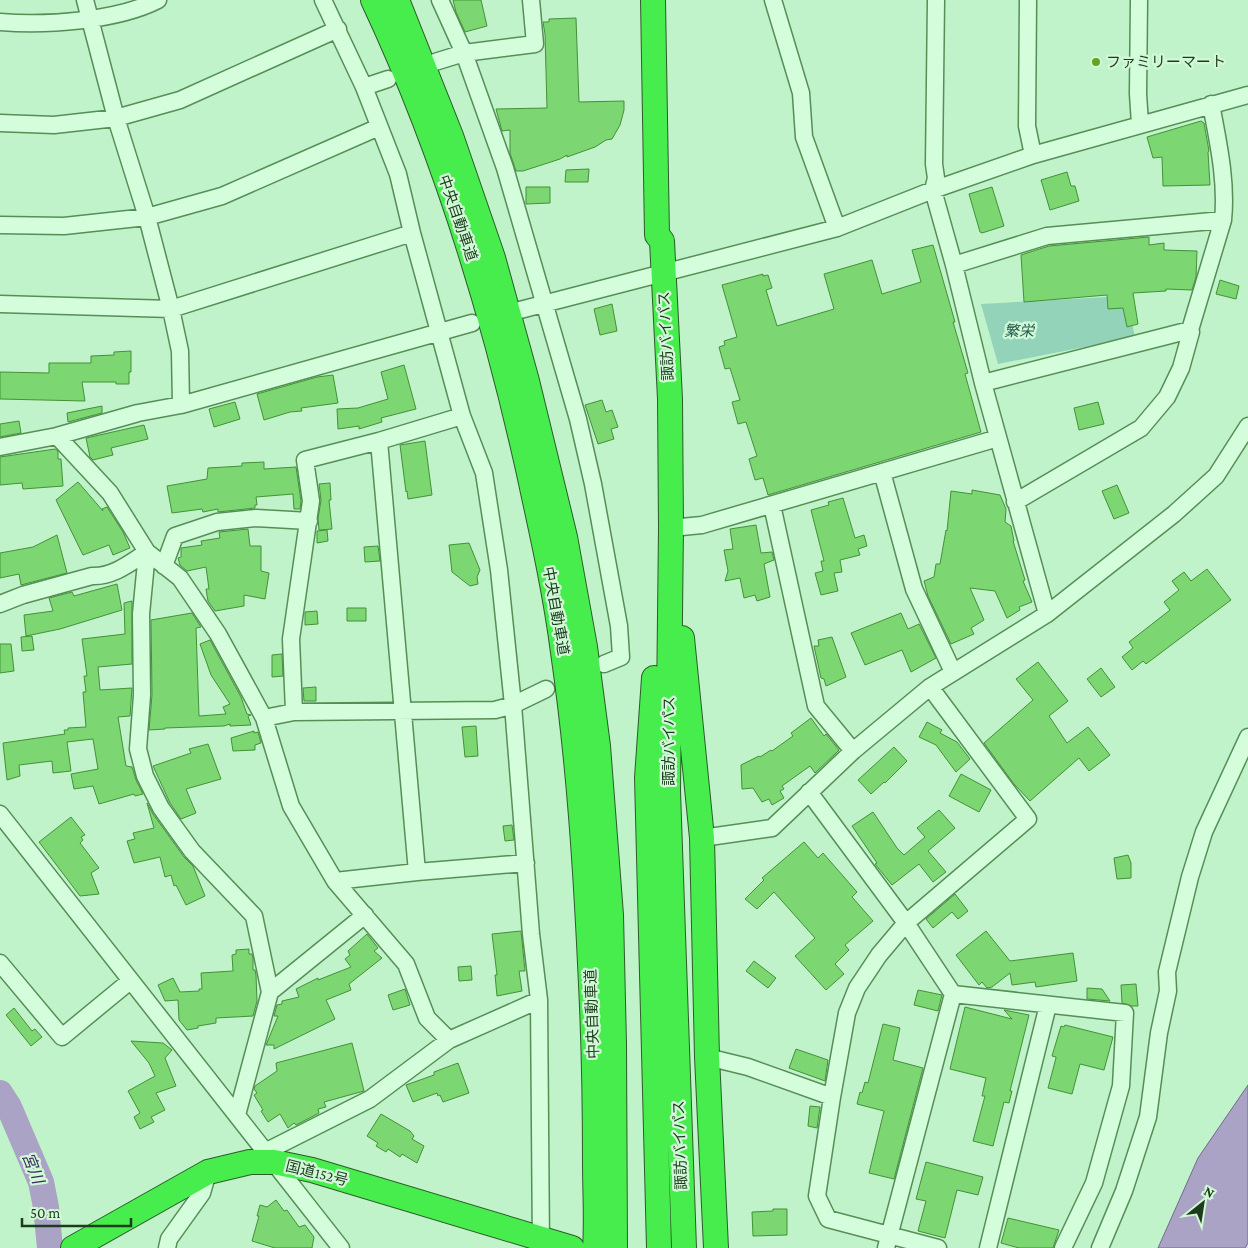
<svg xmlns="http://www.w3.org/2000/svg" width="1248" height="1248" font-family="'Crimson Pro','Noto Sans JP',serif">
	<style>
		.green { fill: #92d3b9 }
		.water { fill: #aaa3c5; stroke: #736994 }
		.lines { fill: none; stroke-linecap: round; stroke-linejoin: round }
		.river { stroke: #aaa3c5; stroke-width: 26 }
		.building { fill: #7cd671; stroke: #439138 }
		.minor-casing { stroke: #558f56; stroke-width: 19 }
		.highway-casing { stroke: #2d5c2a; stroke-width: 26 }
		.minor { stroke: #d4fddc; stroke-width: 16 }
		.highway { stroke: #46ed4d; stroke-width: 24 }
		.poi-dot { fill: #65a51e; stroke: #d1f9d8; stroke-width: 2 }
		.labels { text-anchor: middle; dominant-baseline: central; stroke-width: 4.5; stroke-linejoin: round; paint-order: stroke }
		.poi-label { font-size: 15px; fill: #1d3c1c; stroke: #d1f9d8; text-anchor: start }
		.street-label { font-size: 15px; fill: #1d3c1c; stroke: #d1f9d8 }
		.park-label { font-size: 15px; font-style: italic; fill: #205b4b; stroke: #d1f9d8 }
		.water-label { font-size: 16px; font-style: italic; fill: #3f295e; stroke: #d1f9d8 }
	</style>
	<rect width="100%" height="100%" fill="#c0f3c9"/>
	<path class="green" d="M 1126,296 L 1135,337 L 998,364 L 981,304 Z"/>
	<path class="water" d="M 1248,1085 L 1248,1243 L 1245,1248 L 1158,1248 L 1198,1158 Z"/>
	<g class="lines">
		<path class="river" d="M 0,1093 L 9,1107 L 41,1182 L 46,1207 L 50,1248"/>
	</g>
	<path class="building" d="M 453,0 L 481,0 L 487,26 L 465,32 L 456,12 Z
		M 576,18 L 579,102 L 624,101 L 624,110 L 620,125 L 612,139 L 606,140 L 595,147 L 567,157 L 567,155 L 560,159 L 523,171 L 516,171 L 510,153 L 510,130 L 502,131 L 496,109 L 547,108 L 545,34 L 543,22 L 549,22 L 549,19 Z
		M 1201,121 L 1204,123 L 1209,151 L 1208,152 L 1210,185 L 1163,186 L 1162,157 L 1153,158 L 1147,137 Z
		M 589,169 L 588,182 L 565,182 L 566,170 Z
		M 1067,172 L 1071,186 L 1075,186 L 1079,201 L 1050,210 L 1041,180 Z
		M 526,187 L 550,187 L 550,203 L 526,204 Z
		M 992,187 L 1004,226 L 982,233 L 980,232 L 969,194 Z
		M 1149,237 L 1149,245 L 1164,243 L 1164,250 L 1197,251 L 1196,277 L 1192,290 L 1166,289 L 1166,291 L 1133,293 L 1138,324 L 1127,327 L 1123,308 L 1108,309 L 1107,295 L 1024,302 L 1021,255 L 1049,246 Z
		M 933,245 L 955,322 L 953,322 L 968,373 L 965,374 L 981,432 L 768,495 L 763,478 L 755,480 L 749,459 L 757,456 L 746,422 L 738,424 L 732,402 L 740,400 L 730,368 L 725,369 L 719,347 L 725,345 L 724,341 L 737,337 L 722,285 L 763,274 L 763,276 L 768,275 L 772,288 L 766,290 L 777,326 L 834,309 L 824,274 L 872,260 L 882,294 L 921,282 L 912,250 Z
		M 1220,280 L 1239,286 L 1236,299 L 1216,294 Z
		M 612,304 L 617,331 L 600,335 L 594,309 Z
		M 131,351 L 131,372 L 129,372 L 129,384 L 116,384 L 116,382 L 82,382 L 85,401 L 0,399 L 0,372 L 49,373 L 49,363 L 91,363 L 91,356 L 114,355 L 114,352 Z
		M 404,365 L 416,409 L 381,418 L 382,422 L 359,429 L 359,426 L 338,429 L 337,409 L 358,408 L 388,399 L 381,372 Z
		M 333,375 L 338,403 L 301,408 L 302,411 L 290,412 L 264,420 L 257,394 L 317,377 Z
		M 602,400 L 606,412 L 612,410 L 618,427 L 611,429 L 614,439 L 598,444 L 585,405 Z
		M 235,402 L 240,419 L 214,427 L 209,409 Z
		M 1098,402 L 1104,424 L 1079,430 L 1074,408 Z
		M 102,406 L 102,413 L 68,422 L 67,413 Z
		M 19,421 L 21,433 L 0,437 L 0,424 Z
		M 144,425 L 148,439 L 111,448 L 113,455 L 93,460 L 90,457 L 86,438 Z
		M 425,441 L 432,495 L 408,499 L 407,491 L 406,492 L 400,445 Z
		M 55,449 L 58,451 L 58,459 L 61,459 L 63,486 L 23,489 L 22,483 L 0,485 L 0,457 Z
		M 264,462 L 264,469 L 296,467 L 301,501 L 300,509 L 294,509 L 293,494 L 256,497 L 257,505 L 255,505 L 255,508 L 218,512 L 218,509 L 203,512 L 202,509 L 172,513 L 167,486 L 207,479 L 208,468 L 242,466 L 242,463 Z
		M 78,482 L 103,511 L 102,509 L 107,507 L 123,532 L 130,548 L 113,555 L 109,545 L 83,555 L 56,500 Z
		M 330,483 L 331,500 L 329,500 L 332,529 L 319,530 L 318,519 L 321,500 L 319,484 Z
		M 1117,485 L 1129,513 L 1114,519 L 1102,491 Z
		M 972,490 L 1000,495 L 1006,509 L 1005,522 L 1011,526 L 1014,541 L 1013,541 L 1025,580 L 1023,581 L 1032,602 L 1019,607 L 1020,610 L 1007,618 L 995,591 L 970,588 L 984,620 L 971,628 L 974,634 L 951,644 L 928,596 L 924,581 L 934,577 L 936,564 L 940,564 L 946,530 L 947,531 L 951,491 L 972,494 Z
		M 843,498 L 855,538 L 864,535 L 867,546 L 858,549 L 860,555 L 840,560 L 842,572 L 834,573 L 838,591 L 821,595 L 815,573 L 823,571 L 821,561 L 824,561 L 811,510 L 829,505 L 828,502 Z
		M 756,525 L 761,553 L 772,552 L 774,560 L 764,564 L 770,597 L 757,601 L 755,595 L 744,598 L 740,578 L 725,581 L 728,571 L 724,550 L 733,549 L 730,529 Z
		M 248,529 L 250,546 L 261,546 L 261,571 L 269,573 L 265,599 L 244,595 L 244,606 L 215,611 L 208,601 L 206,589 L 209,589 L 206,567 L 187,571 L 180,565 L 178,558 L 181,557 L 181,548 L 202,545 L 201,541 L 220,538 L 219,532 Z
		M 327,530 L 328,541 L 317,543 L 317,531 Z
		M 57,535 L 67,573 L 21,585 L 19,574 L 0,578 L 0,553 L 33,547 Z
		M 469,543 L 480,570 L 477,577 L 478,584 L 470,586 L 452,572 L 449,545 Z
		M 378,546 L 380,561 L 365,562 L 364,547 Z
		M 1207,569 L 1231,600 L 1146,664 L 1143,661 L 1132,670 L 1122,657 L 1133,648 L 1129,642 L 1170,610 L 1164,602 L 1179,590 L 1172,581 L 1184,572 L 1191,581 Z
		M 117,584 L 122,610 L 60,629 L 26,636 L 24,615 L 53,611 L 49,598 L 72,592 L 74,596 Z
		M 132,601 L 132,664 L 98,667 L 100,690 L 132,688 L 130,716 L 118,717 L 126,766 L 132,767 L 136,780 L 143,794 L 135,796 L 134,794 L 99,804 L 93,786 L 74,789 L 71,774 L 98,769 L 93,739 L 67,742 L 71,771 L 53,773 L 52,761 L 19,765 L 20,776 L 7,780 L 3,743 L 65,734 L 64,730 L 68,730 L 68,728 L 86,727 L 83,692 L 86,692 L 84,676 L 87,676 L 82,639 L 125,634 L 124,603 Z
		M 347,608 L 366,608 L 366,621 L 347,621 Z
		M 317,611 L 318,624 L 305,625 L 305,612 Z
		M 192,613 L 201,627 L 196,628 L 199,716 L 226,714 L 223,707 L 230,704 L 211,675 L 200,644 L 210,640 L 241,697 L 247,714 L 251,715 L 248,716 L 251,725 L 230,726 L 230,724 L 224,726 L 165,728 L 165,729 L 149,730 L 152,695 L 151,620 Z
		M 901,613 L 908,629 L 919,624 L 936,658 L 911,672 L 902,650 L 865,665 L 851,633 Z
		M 32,636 L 34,650 L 22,651 L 21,637 Z
		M 832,637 L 846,677 L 826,686 L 824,679 L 821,678 L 814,646 L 819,646 L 818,640 Z
		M 0,644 L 11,644 L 14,671 L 0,673 Z
		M 282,654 L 283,676 L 272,677 L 272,655 Z
		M 1038,662 L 1068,701 L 1049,716 L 1067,743 L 1088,727 L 1110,755 L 1089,771 L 1079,758 L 1030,801 L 1014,784 L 984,743 L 1033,700 L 1016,679 Z
		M 1101,668 L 1115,687 L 1101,697 L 1087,679 Z
		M 316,687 L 316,701 L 304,701 L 303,688 Z
		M 811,718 L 824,736 L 826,734 L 839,750 L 836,753 L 815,773 L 810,766 L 782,786 L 784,789 L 780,791 L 784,798 L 772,805 L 769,799 L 762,802 L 753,788 L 742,789 L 741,765 L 759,756 L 760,757 L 771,750 L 772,751 L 793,736 L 791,733 Z
		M 927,722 L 942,730 L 940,733 L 957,742 L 970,759 L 956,772 L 936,745 L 919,737 Z
		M 476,726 L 478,756 L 465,757 L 462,727 Z
		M 254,731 L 254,733 L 258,732 L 261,743 L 255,745 L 255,750 L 233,751 L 231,738 Z
		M 208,744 L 221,779 L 186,789 L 196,813 L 181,819 L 170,803 L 153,766 L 191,753 L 189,749 Z
		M 894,747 L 907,761 L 885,783 L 884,782 L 871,794 L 858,780 Z
		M 961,774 L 991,790 L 979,812 L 949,796 Z
		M 147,803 L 153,814 L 184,857 L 193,866 L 205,896 L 186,905 L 176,885 L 174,886 L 171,875 L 165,877 L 160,857 L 134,863 L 127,841 L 135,839 L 133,833 L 154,828 Z
		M 939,810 L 955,828 L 928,851 L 946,872 L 933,882 L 919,864 L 892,885 L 875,864 L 877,863 L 852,826 L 873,812 L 897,848 L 904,855 L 925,837 L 917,828 Z
		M 71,817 L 85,835 L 81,837 L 83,840 L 80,843 L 99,868 L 91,873 L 99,894 L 80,896 L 39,842 Z
		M 512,825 L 514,840 L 505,841 L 503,826 Z
		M 804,842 L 818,858 L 823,853 L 857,892 L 852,897 L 873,921 L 845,945 L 849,950 L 835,964 L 844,974 L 826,990 L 795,956 L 815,938 L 774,892 L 757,909 L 745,899 L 764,880 L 762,878 Z
		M 1128,855 L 1131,863 L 1131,878 L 1117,879 L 1114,858 Z
		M 955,894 L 968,911 L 958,919 L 952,912 L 933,928 L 926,919 Z
		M 521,931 L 525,971 L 519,971 L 522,991 L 497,996 L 495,975 L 497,975 L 492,934 Z
		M 986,931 L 1010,961 L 1073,953 L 1077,981 L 1036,987 L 1035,982 L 1012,985 L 1010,973 L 992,987 L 987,988 L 982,982 L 979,985 L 956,955 Z
		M 367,934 L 378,948 L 374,951 L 382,958 L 349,984 L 351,990 L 326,1000 L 335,1019 L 274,1049 L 274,1045 L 266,1045 L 278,1016 L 274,1016 L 277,1005 L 282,1004 L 282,1001 L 299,997 L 296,989 L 318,978 L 318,980 L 351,967 L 345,959 L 350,955 L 348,951 Z
		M 249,949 L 249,954 L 252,954 L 253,958 L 253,970 L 255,970 L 256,975 L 257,1001 L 253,1016 L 216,1018 L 216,1023 L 198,1026 L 198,1028 L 187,1030 L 179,1020 L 178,1000 L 165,1001 L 158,985 L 173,978 L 180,992 L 199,991 L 199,989 L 202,989 L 201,973 L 233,971 L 232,955 L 236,954 L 236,950 Z
		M 754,961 L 776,978 L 768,988 L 746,971 Z
		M 471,966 L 472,980 L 459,981 L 458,967 Z
		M 1136,984 L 1138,1006 L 1132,1006 L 1122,1003 L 1121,985 Z
		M 1087,988 L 1102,989 L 1110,1001 L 1087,999 Z
		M 405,989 L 410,1005 L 393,1010 L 388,995 Z
		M 918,990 L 942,995 L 938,1011 L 914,1005 Z
		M 965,1007 L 1012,1019 L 1004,1010 L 1029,1015 L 1010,1091 L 1012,1091 L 1009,1103 L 1004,1102 L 993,1146 L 973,1141 L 985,1096 L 982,1096 L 986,1078 L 950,1069 Z
		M 14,1008 L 32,1031 L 35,1029 L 42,1037 L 31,1046 L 6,1015 Z
		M 883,1024 L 900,1028 L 893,1060 L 923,1068 L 894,1179 L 869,1173 L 884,1111 L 857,1104 L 860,1092 L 862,1093 L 865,1082 L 868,1083 Z
		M 1065,1025 L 1113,1037 L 1104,1070 L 1080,1064 L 1072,1094 L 1048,1088 L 1056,1058 L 1056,1057 L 1052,1056 L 1061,1026 L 1064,1027 Z
		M 131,1041 L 163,1043 L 172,1050 L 165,1058 L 176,1086 L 156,1093 L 165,1110 L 151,1117 L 154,1122 L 140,1129 L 134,1117 L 140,1113 L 128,1091 L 155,1076 L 149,1063 Z
		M 352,1043 L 364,1091 L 324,1102 L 326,1107 L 318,1109 L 319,1113 L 296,1125 L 294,1123 L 288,1128 L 280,1114 L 268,1122 L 261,1111 L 263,1110 L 254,1095 L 257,1093 L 254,1089 L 255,1086 L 277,1071 L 276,1063 Z
		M 796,1049 L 828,1060 L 825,1081 L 789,1068 Z
		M 458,1063 L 469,1093 L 443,1102 L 440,1095 L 438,1096 L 437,1093 L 413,1102 L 406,1085 L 434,1075 L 434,1072 Z
		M 810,1106 L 820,1107 L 817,1128 L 808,1126 Z
		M 381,1114 L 410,1131 L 414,1136 L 412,1139 L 424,1146 L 417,1163 L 402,1154 L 400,1157 L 388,1149 L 386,1152 L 376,1146 L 378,1143 L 367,1136 Z
		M 926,1162 L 983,1177 L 978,1195 L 957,1190 L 945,1238 L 918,1231 L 926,1201 L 916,1199 Z
		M 276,1200 L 284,1211 L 287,1210 L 299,1227 L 305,1225 L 314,1237 L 312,1248 L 275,1248 L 252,1241 L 259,1216 L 257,1216 L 260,1205 L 267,1207 Z
		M 773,1209 L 787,1209 L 787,1235 L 753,1236 L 752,1212 L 773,1211 Z
		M 1008,1218 L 1059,1230 L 1053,1248 L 1019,1248 L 1001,1243 Z"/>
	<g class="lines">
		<g class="minor-casing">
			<path id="minor" d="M 85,0 L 116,118 L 147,217 L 171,309 L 180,351 L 181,405
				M 323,0 L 364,87 L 398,174 L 412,233 L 462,416 L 484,473 L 499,570 L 513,705 L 531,934 L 539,1000 L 541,1248
				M 440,0 L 464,53 L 505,168 L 578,419 L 593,484 L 619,626 L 621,657 L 604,664
				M 773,0 L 801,93 L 804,137 L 837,228
				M 936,0 L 934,164 L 936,178 L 933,190 L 954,265 L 983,383 L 1047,614
				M 1028,0 L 1027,126 L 1033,155
				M 1139,0 L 1138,94 L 1140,124
				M 0,22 C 45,26 117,21 158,0
				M 435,62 L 464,53 L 535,44 L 531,0
				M 364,87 L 388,79
				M 0,123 L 54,125 L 116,118 L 180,100 L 338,29
				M 0,225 L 64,226 L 147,217 L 222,196 L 379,127
				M 954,265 L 1047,236 L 1223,220
				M 0,304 L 171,309 L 412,233
				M 520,310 L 837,228 L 933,190 L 1033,155 L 1248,95
				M 983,383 L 1190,330
				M 57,436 L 110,493 L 147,552 L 180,578 L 218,634 L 264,718 L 291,806 L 335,881 L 406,964 L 427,1018 L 449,1040
				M 379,441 L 417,872
				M 0,447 L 57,436 L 138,413 L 181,405 L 472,323
				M 882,472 L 914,589 L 953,672
				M 1015,502 L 1141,428 L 1167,397 L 1181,368 L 1191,332 L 1190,330 L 1223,220 C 1227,181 1218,142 1211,104
				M 772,505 L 816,706 L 853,751
				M 671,528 L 702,525 L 998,438
				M 147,552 L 141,614 L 142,695 L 138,749 L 145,776 L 161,808 L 192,851 L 254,916 L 270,992 L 237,1115
				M 164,566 L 175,536 L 217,522 L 256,518 L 309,521
				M 0,604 L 23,595 L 92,576 C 113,577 130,563 147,552
				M 930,687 L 1028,819 L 906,923 L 879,955 L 857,988 L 847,1013 L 832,1097 L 817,1196 L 828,1219 L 938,1248
				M 294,712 L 291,639 L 311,501 L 305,460 L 379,441 L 462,416
				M 264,718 L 294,712 L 495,710 L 513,705 L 546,689
				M 809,792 L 906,923 L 953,994 L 886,1248
				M 0,814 L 341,1248
				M 702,838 L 772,828 L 853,751 L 930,687 L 1047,614 L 1174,514 L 1216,476 L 1248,426
				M 335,881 L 417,872 L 526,863
				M 0,963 L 62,1037 L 130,981
				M 270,992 L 365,915
				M 953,994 L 1125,1013 L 1121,1086 L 1094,1183 L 1063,1248
				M 707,1057 L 748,1067 L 832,1097
				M 265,1152 L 370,1099 L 449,1040 L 539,1000
				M 167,1248 L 169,1239 L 202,1193 L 208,1172
				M 988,1248 L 1048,1005
				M 1100,1248 L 1124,1191 L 1148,1117 L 1159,1033 L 1168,991 L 1167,972 L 1190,877 L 1204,832 L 1248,737"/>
		</g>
		<g class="highway-casing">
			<path id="highway" d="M 373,0 C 443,149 492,308 528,469 C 541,529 555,590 563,652 C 579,762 586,873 591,985 C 594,1045 595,1104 595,1164 C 595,1192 597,1220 595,1248
				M 397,0 L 451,136 L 493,258 L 527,381 L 565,537 L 585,647 L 598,746 L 611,915 L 614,1044 L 615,1248
				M 653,0 L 657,235 L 662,241 L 670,399 L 671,528 L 668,791 L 684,1248
				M 682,638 L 702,838 L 707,1057 L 716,1248
				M 654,678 L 647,778 L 659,1248
				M 73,1248 L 208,1172 L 250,1162 L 274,1162 L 312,1170 L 572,1248"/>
		</g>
		<use href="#minor" class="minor"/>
		<use href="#highway" class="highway"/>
	</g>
	<circle class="poi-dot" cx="1096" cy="62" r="5"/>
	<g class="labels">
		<g class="poi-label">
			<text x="1106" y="62">ファミリーマート</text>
		</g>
		<g class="street-label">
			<text transform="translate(458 218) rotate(71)">中央自動車道</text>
			<text transform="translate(666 336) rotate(-93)">諏訪バイパス</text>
			<text transform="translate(556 611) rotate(80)">中央自動車道</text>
			<text transform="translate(669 741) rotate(-90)">諏訪バイパス</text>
			<text transform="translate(592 1014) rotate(-92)">中央自動車道</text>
			<text transform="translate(680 1145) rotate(-92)">諏訪バイパス</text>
			<text transform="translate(317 1173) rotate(14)">国道152号</text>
		</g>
		<g class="park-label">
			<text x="1019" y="331">繁栄</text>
		</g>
		<g class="water-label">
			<text transform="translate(33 1168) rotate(68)">宮川</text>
		</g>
	</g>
	<g transform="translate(1203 1203) rotate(30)" stroke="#d1f9d8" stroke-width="4" paint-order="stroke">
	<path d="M0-4L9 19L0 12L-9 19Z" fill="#1d3c1c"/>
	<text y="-8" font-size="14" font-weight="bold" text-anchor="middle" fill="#1d3c1c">N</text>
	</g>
	<path d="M22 1218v8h109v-8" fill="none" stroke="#1d3c1c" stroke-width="2.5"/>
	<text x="30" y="1218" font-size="15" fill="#1d3c1c" stroke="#d1f9d8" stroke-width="4" paint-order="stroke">50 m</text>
</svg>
